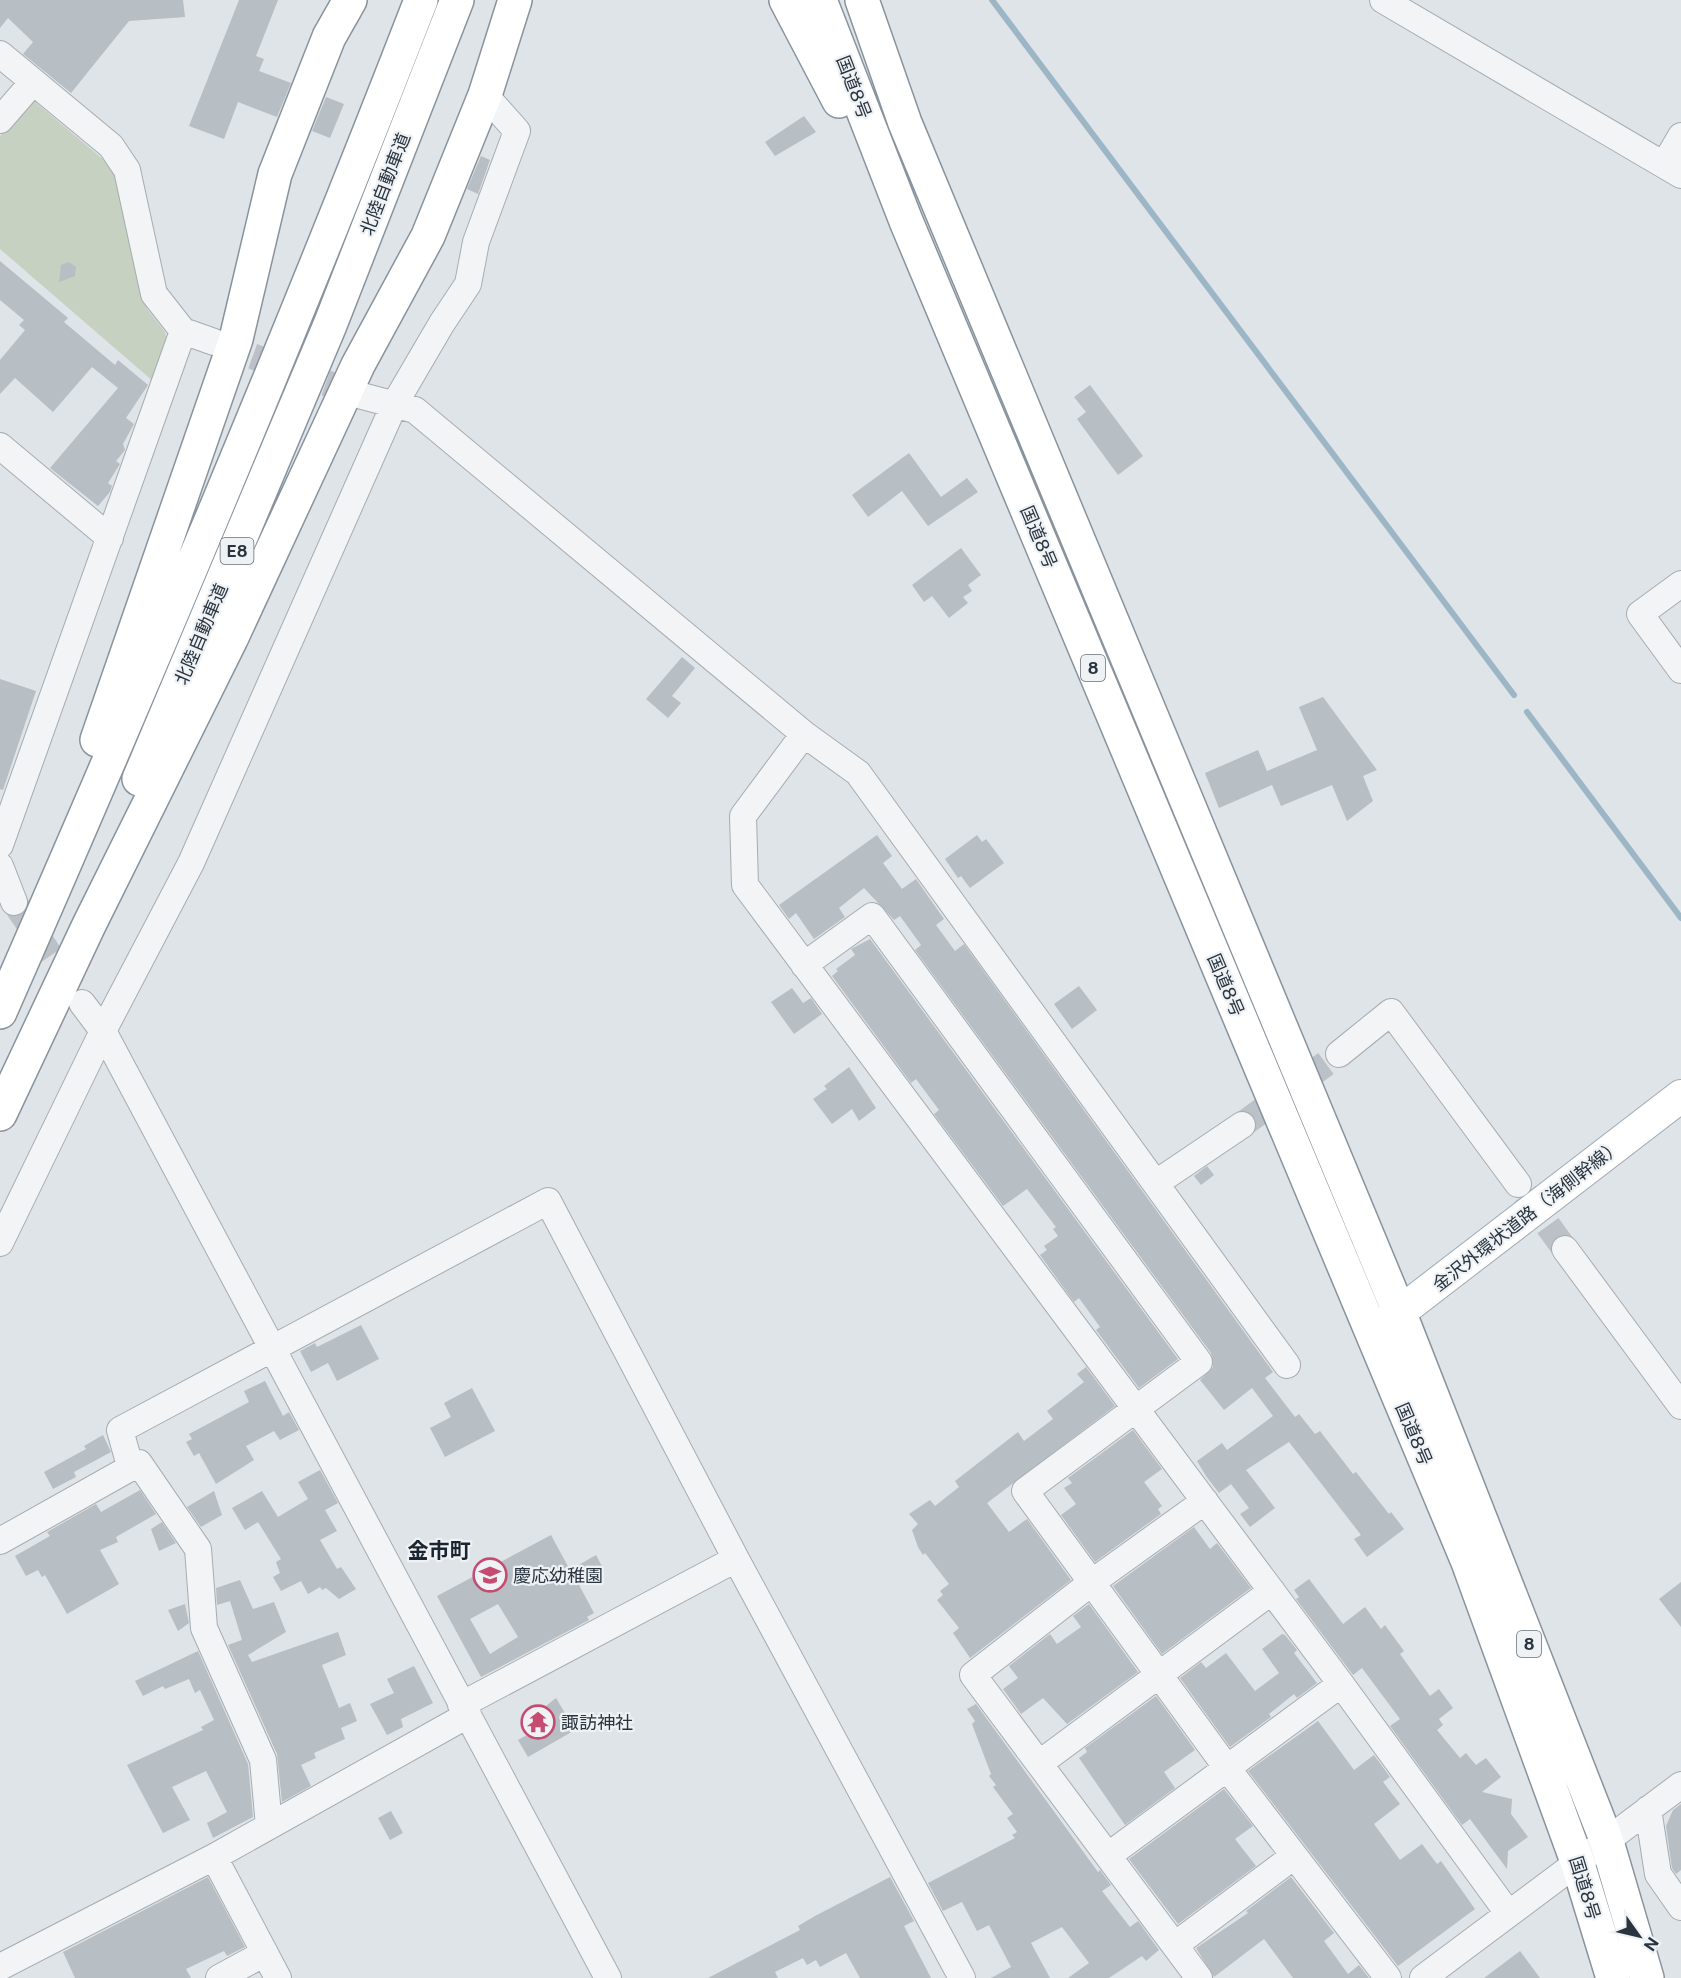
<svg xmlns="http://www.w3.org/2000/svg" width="1681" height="1978" font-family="'Public Sans','Noto Sans JP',sans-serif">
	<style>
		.green { fill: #c7d1c1 }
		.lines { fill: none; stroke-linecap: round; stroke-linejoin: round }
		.stream { stroke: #9cb6c6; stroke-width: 6 }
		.building { fill: #b7bec4; fill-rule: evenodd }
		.minor-tunnel { stroke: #bbc1c6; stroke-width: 26; stroke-dasharray: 26 13; stroke-linecap: butt }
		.minor-casing { stroke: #a5acb2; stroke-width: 28 }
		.major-casing { stroke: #9faab3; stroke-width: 34 }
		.highway-casing { stroke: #88939d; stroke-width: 36 }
		.minor { stroke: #f2f4f6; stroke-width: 26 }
		.major { stroke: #fff; stroke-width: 32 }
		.highway { stroke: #fff; stroke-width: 33 }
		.labels { text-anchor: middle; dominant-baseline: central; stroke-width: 4.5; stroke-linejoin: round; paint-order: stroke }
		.shield { fill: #eff2f5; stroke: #646d75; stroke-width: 1.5 }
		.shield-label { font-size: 16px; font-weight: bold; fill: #29343e }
		.street-label { font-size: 18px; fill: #29343e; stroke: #eff2f5 }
		.poi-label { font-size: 18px; fill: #29343e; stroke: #eff2f5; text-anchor: start }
		.quarter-label { font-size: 21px; font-weight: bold; fill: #1b252f; stroke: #eff2f5 }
	</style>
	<rect width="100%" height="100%" fill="#dfe4e8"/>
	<path class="green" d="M 34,101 L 111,166 L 119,190 L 147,309 L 165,332 L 168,347 L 154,382 L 0,249 L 0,136 L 27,104 Z"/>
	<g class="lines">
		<path class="stream" d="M 992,0 L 1514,695
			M 1527,712 L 1681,918"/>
	</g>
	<path class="building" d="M 0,0 L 183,0 L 185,17 L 129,21 L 71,93 L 23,54 L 33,42 L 8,18 L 0,28 Z
		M 239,0 L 278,0 L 256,56 L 264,59 L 259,71 L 291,83 L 277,117 L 238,102 L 224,139 L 189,126 Z
		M 326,97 L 344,104 L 330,138 L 312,131 Z
		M 804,116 L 816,132 L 775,156 L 765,142 Z
		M 481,156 L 490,160 L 478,194 L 467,189 Z
		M 0,261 L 68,318 L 64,322 L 115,365 L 118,360 L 148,385 L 126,418 L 134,424 L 123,444 L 125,450 L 116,461 L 120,464 L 108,483 L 112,486 L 110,492 L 98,506 L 50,468 L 118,388 L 92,367 L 53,412 L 15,378 L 0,394 L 0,360 L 25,330 L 19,325 L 24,320 L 0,300 Z
		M 69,262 L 76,267 L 75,276 L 59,282 L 61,265 Z
		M 1090,385 L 1143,456 L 1118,475 L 1077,419 L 1086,412 L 1074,397 Z
		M 909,453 L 941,497 L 967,478 L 978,492 L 928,526 L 902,491 L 868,517 L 852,495 Z
		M 961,548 L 981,575 L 968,585 L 972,591 L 963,597 L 968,603 L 949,618 L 932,596 L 924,602 L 912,585 Z
		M 682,657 L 695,668 L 672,696 L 681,703 L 668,718 L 646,699 Z
		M 0,679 L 36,691 L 3,790 L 0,789 Z
		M 1323,697 L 1377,770 L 1363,776 L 1373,801 L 1347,821 L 1332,785 L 1281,806 L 1272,785 L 1219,808 L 1205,773 L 1258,750 L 1267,771 L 1317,750 L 1299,707 Z
		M 877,835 L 892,856 L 883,863 L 902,889 L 916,879 L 944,919 L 936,925 L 955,951 L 964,944 L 1273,1372 L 1265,1378 L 1295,1417 L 1299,1414 L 1315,1434 L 1320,1431 L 1353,1474 L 1356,1472 L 1389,1514 L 1391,1512 L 1404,1529 L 1367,1557 L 1354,1539 L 1361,1535 L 1289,1442 L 1246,1470 L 1275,1508 L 1250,1527 L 1240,1514 L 1249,1508 L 1231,1484 L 1219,1493 L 1206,1476 L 1197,1461 L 1222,1443 L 1227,1450 L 1273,1416 L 1252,1388 L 1224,1410 L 1200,1380 L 1213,1367 L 1211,1353 L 915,950 L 921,945 L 900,916 L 894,920 L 864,888 L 839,908 L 845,917 L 814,939 L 796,913 L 789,919 L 779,905 Z
		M 977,835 L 982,842 L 986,839 L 1004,863 L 970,888 L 961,876 L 958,878 L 945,859 Z
		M 870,939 L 1178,1359 L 1139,1388 L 1096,1330 L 1100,1327 L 1079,1298 L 1074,1302 L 1040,1255 L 1047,1250 L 1044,1246 L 1058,1236 L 1053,1229 L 1056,1227 L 1027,1189 L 1003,1206 L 934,1114 L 939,1110 L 916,1079 L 911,1083 L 832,976 L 838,971 L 836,969 L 855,955 L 851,949 Z
		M 1079,986 L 1097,1010 L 1072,1029 L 1054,1004 Z
		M 792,988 L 803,1003 L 811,998 L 822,1014 L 794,1034 L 771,1002 Z
		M 849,1067 L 876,1108 L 859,1121 L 852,1109 L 832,1124 L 813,1099 L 827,1089 L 824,1086 Z
		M 1207,1166 L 1214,1175 L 1201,1185 L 1194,1176 Z
		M 361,1325 L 379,1359 L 337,1381 L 328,1363 L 311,1372 L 300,1351 L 315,1343 L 317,1347 Z
		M 1086,1367 L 1115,1406 L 987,1503 L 1009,1532 L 1027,1519 L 1071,1580 L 970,1658 L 953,1633 L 959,1628 L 937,1600 L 943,1595 L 940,1591 L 949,1584 L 925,1553 L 923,1555 L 918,1547 L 912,1530 L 918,1524 L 909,1514 L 930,1500 L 935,1506 L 959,1487 L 955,1481 L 1018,1432 L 1024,1441 L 1053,1419 L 1047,1411 L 1084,1382 L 1077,1374 Z
		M 265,1381 L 283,1416 L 289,1412 L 299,1430 L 280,1440 L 274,1431 L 246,1446 L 254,1460 L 216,1484 L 199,1453 L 194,1456 L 186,1442 L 192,1439 L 189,1434 L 249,1402 L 244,1391 Z
		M 472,1388 L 495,1431 L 445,1457 L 430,1428 L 451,1417 L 444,1403 Z
		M 1133,1430 L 1162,1469 L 1144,1482 L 1162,1506 L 1158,1509 L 1161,1514 L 1095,1562 L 1061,1515 L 1076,1504 L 1064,1488 L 1072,1483 L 1068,1478 Z
		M 103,1435 L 111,1452 L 74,1472 L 76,1477 L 53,1489 L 44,1472 L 86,1449 L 84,1446 Z
		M 320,1470 L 338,1503 L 325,1510 L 337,1531 L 320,1540 L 337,1569 L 341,1567 L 356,1589 L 339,1599 L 326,1588 L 322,1590 L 320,1587 L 308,1594 L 301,1581 L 281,1591 L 273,1577 L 280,1573 L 276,1562 L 281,1559 L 258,1522 L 245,1530 L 232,1508 L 262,1491 L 278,1517 L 308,1499 L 298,1482 Z
		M 140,1490 L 156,1514 L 116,1537 L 118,1542 L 100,1550 L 119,1584 L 67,1614 L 45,1575 L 42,1577 L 38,1570 L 26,1576 L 15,1556 L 50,1536 L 47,1532 L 96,1504 L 101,1512 Z
		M 214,1491 L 222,1515 L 201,1527 L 187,1507 Z
		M 162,1522 L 176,1543 L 159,1551 L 151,1529 Z
		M 1194,1527 L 1210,1549 L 1217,1543 L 1251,1588 L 1162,1654 L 1113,1586 Z
		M 551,1535 L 570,1570 L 596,1555 L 604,1570 L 579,1585 L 594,1613 L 587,1617 L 589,1620 L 481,1677 L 437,1596 ZM 498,1604 L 518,1637 L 490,1654 L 470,1619 Z
		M 1309,1579 L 1343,1624 L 1365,1607 L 1381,1629 L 1385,1625 L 1404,1651 L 1400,1654 L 1430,1696 L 1439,1689 L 1453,1708 L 1439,1719 L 1443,1725 L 1437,1730 L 1460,1758 L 1466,1753 L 1476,1765 L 1486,1758 L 1501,1777 L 1482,1792 L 1512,1799 L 1511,1814 L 1528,1837 L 1508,1851 L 1507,1869 L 1470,1819 L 1462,1825 L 1390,1726 L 1400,1719 L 1362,1668 L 1353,1675 L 1296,1599 L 1299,1597 L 1294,1590 Z
		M 240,1580 L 253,1609 L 274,1602 L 286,1632 L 248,1655 L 252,1662 L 338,1632 L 346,1655 L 322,1665 L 339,1708 L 350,1703 L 357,1721 L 341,1728 L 345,1739 L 314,1753 L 316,1758 L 301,1765 L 311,1786 L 282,1802 L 277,1754 L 228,1645 L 242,1640 L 230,1601 L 217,1605 L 216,1588 Z
		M 1681,1582 L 1681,1627 L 1659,1599 Z
		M 185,1604 L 189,1623 L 178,1631 L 168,1610 Z
		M 1089,1604 L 1138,1672 L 1067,1724 L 1043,1698 L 1021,1714 L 1003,1689 L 1018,1678 L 1009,1666 L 1050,1634 L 1057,1644 L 1081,1627 L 1073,1616 Z
		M 1282,1634 L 1285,1635 L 1297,1650 L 1294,1653 L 1317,1683 L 1297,1698 L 1294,1694 L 1269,1714 L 1271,1717 L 1230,1747 L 1180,1678 L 1201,1662 L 1206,1668 L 1226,1653 L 1255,1691 L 1279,1673 L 1262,1649 Z
		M 198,1651 L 248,1764 L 253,1817 L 213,1838 L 207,1823 L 227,1812 L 206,1771 L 172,1787 L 190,1820 L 163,1833 L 127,1765 L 203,1730 L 201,1727 L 214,1720 L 200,1690 L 195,1693 L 189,1679 L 165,1689 L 163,1686 L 143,1696 L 135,1681 Z
		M 414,1666 L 433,1703 L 401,1719 L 403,1727 L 387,1735 L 370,1704 L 394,1693 L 387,1679 Z
		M 1156,1696 L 1195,1750 L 1164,1772 L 1175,1788 L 1125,1825 L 1079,1758 L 1087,1752 L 1085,1748 Z
		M 556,1698 L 575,1730 L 528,1757 L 518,1740 L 550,1722 L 542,1709 Z
		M 976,1704 L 1098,1872 L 1100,1870 L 1111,1885 L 1102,1891 L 1130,1927 L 1138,1921 L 1159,1950 L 1146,1961 L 1142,1956 L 1109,1978 L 1068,1978 L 1089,1963 L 1062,1927 L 1031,1943 L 1050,1978 L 991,1978 L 1011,1967 L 989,1925 L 977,1931 L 962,1902 L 943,1911 L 928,1883 L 1015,1838 L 1012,1835 L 1017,1832 L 1007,1818 L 1013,1814 L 993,1787 L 996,1785 L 989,1776 L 991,1774 L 972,1724 L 975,1721 L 967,1709 Z
		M 1318,1721 L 1354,1770 L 1374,1755 L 1390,1777 L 1383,1782 L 1400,1804 L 1374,1824 L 1400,1860 L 1422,1844 L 1437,1864 L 1441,1861 L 1475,1909 L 1398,1966 L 1248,1771 Z
		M 1224,1789 L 1253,1826 L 1235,1839 L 1256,1866 L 1178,1924 L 1129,1859 Z
		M 1681,1804 L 1681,1870 L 1676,1874 L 1672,1868 L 1666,1826 L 1673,1810 Z
		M 391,1811 L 403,1833 L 390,1840 L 378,1818 Z
		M 208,1877 L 245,1947 L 227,1956 L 224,1951 L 186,1969 L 191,1978 L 75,1978 L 63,1952 Z
		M 890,1877 L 914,1921 L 904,1926 L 931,1978 L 860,1978 L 846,1953 L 820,1967 L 816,1960 L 807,1965 L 803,1958 L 775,1972 L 778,1978 L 708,1978 L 800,1930 L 798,1926 L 815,1916 Z
		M 1291,1877 L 1334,1933 L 1324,1941 L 1348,1974 L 1359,1965 L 1369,1978 L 1293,1978 L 1264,1939 L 1214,1977 L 1196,1948 L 1248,1913 L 1246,1911 Z
		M 1520,1951 L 1540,1978 L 1484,1978 Z"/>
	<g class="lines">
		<path class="minor-tunnel" d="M 216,343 L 362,396
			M 14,902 L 74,990
			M 1242,1125 L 1339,1054
			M 1525,1194 L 1565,1249"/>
		<g class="minor-casing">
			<path id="minor" d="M 1383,0 L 1681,175
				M 0,54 L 111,146 L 127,170 L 154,294 L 183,331 L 214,342
				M 0,120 L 33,82
				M 1664,165 L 1681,136
				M 362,396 L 415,410 L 804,734 L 858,773 L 1287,1365
				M 0,446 L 110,538
				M 1681,584 L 1640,614 L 1681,670
				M 804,734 L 743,816 L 745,885 L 1341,1684 L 1508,1913
				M 0,845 L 183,331
				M 0,866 L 14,902
				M 804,965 L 872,916 L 1199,1362 L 1025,1491 L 1227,1768 L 1388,1978
				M 82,1003 L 103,1031 L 608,1978
				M 1339,1054 L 1391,1012 L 1518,1184
				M 1156,1183 L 1242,1125
				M 0,1243 L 103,1031 L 191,863 L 394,405 L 442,323 L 468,284 L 476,242 L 517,131 L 485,95
				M 1565,1249 L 1681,1406
				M 130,1466 L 120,1430 L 548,1201 L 736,1559 L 962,1978
				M 0,1541 L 139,1463 L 198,1549 L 204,1628 L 263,1760 L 269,1826
				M 461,1705 L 736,1559
				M 1040,1763 L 1272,1591
				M 1648,1809 L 1658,1874 L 1681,1907
				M 1109,1855 L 1341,1684
				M 214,1857 L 278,1978
				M 1175,1945 L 1294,1856
				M 0,1967 L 214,1857 L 466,1716
				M 219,1978 L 265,1953
				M 1199,1978 L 973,1675 L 1091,1583 L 1205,1501
				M 1423,1978 L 1681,1785"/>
		</g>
		<g class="major-casing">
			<path id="major" d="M 1378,1329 L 1681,1096"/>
		</g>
		<g class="highway-casing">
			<path id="highway" d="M 786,0 L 839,101
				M 820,0 L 906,221 L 1468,1562 L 1578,1864 L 1613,1978
				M 862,0 L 905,123 L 1400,1314 L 1607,1842 L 1647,1978
				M 97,740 L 236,339 L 275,174 L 329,37 L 350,0
				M 139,779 L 330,325 L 457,0
				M 0,1012 C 147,677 289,341 421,0
				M 0,1114 L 89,925 L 231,639 L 358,365 L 428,236 L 485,95 L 515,0"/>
		</g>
		<use href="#minor" class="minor"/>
		<use href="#major" class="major"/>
		<use href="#highway" class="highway"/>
	</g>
	<defs>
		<g id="school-ring" transform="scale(1.725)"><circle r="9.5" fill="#eff2f5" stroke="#c54c70" stroke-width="1.5"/><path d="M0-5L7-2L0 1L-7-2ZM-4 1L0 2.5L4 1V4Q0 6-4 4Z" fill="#c54c70"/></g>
		<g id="temple-ring" transform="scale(1.725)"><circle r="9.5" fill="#eff2f5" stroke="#c54c70" stroke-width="1.5"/><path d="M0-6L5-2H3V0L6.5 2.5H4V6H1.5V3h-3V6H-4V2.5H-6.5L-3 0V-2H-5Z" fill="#c54c70"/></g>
	</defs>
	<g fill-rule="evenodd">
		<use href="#school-ring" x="490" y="1575"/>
		<use href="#temple-ring" x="538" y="1722"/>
	</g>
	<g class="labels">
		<g class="shield">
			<rect x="220.5" y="538" width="33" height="26" rx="4.5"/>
			<rect x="1081" y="655" width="24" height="26" rx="4.5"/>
			<rect x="1517" y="1631" width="24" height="26" rx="4.5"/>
		</g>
		<g class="shield-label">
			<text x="237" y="551">E8</text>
			<text x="1093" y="668">8</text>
			<text x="1529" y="1644">8</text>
		</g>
		<g class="street-label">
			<text transform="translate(854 87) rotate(69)">国道8号</text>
			<text transform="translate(385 184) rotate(-69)">北陸自動車道</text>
			<text transform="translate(1039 537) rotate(67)">国道8号</text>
			<text transform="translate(201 634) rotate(-67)">北陸自動車道</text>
			<text transform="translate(1226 985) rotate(67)">国道8号</text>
			<text transform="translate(1527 1215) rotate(-38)">金沢外環状道路（海側幹線）</text>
			<text transform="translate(1414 1434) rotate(67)">国道8号</text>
			<text transform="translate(1585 1888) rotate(73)">国道8号</text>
		</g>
		<g class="poi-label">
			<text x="513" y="1575">慶応幼稚園</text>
			<text x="561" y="1722">諏訪神社</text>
		</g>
		<g class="quarter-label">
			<text x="439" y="1550">金市町</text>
		</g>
	</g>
	<g transform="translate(1639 1936) rotate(124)" stroke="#eff2f5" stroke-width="4.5" paint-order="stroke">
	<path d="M0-4.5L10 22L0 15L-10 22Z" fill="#29343e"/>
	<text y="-9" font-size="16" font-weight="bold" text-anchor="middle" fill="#29343e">N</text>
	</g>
</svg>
